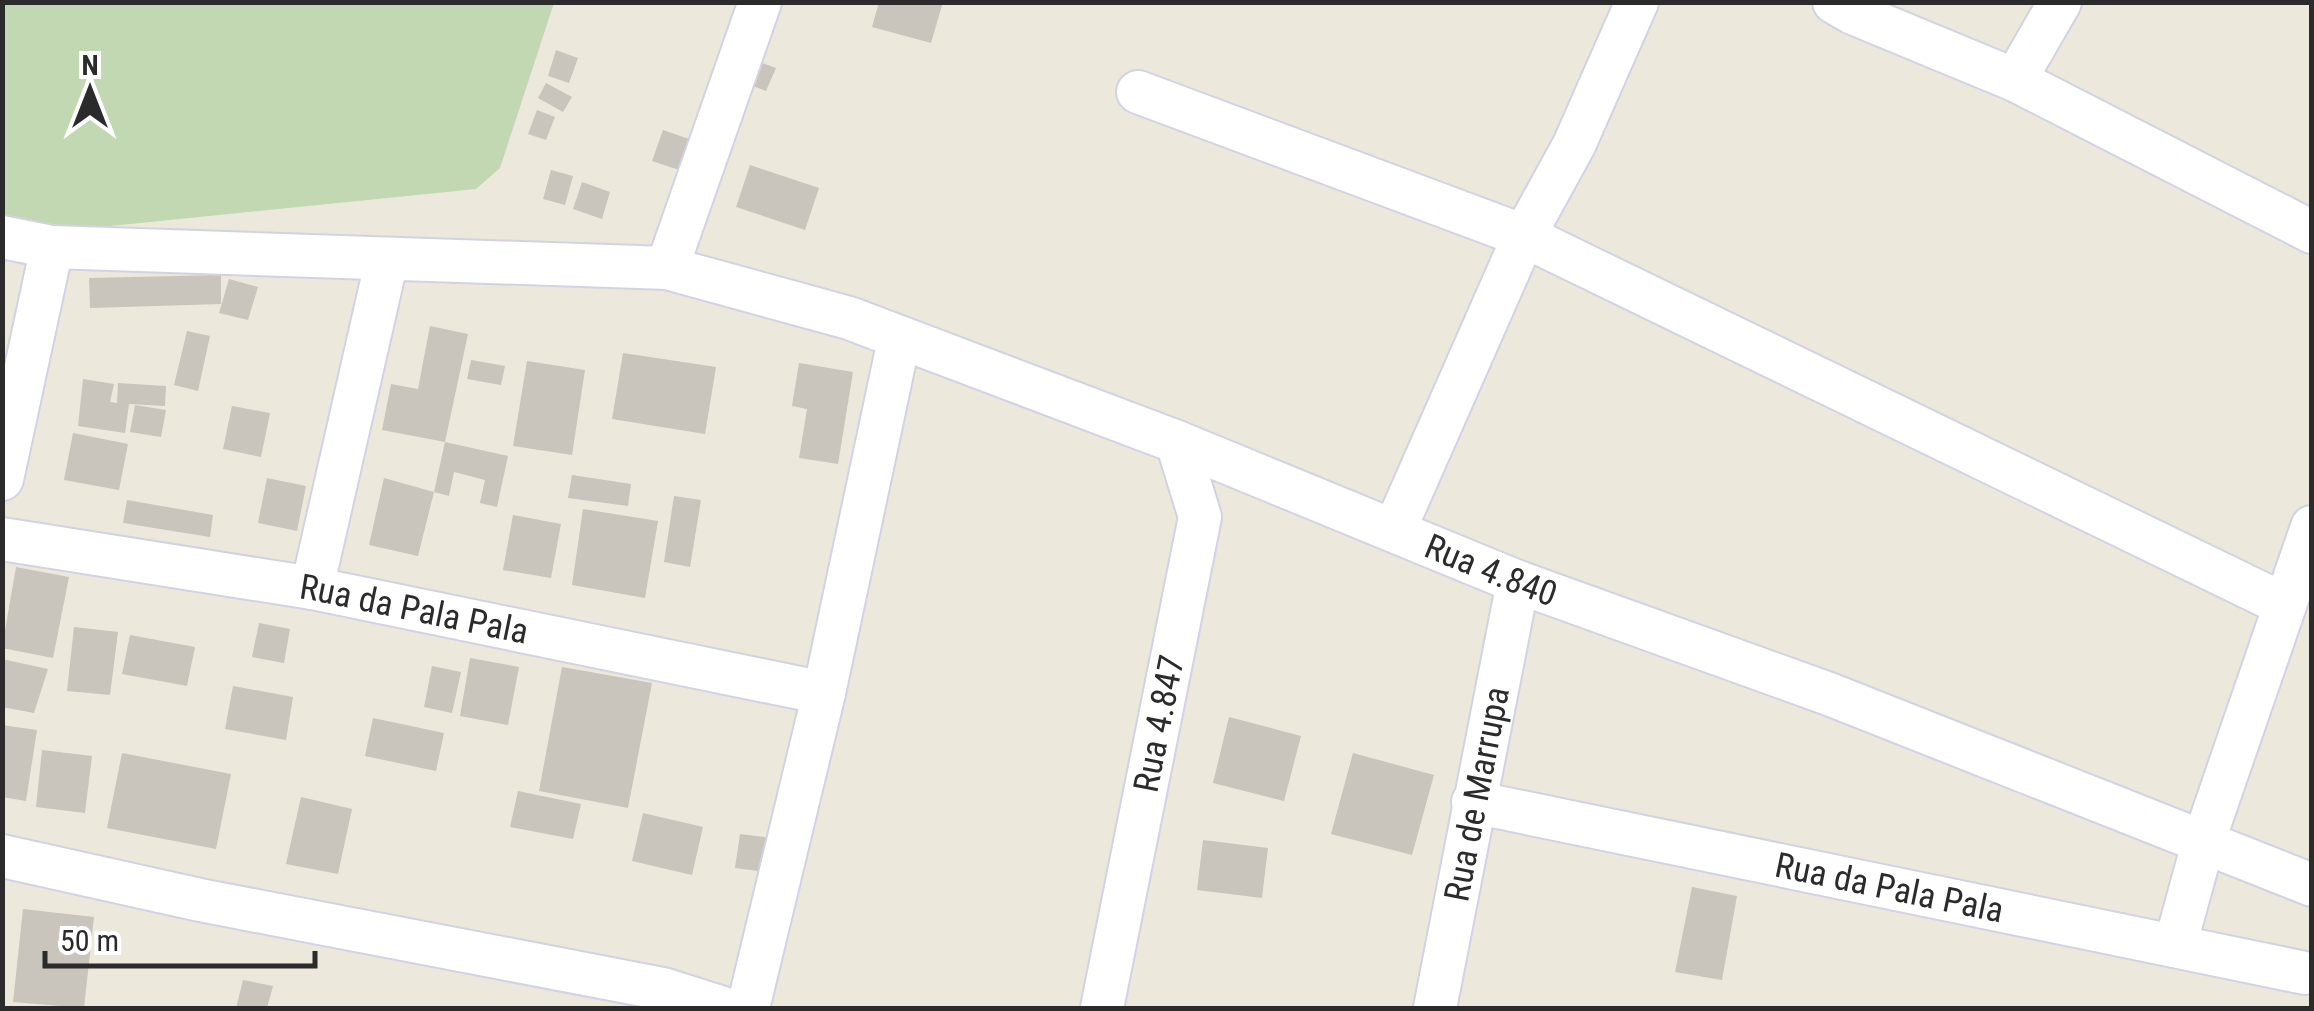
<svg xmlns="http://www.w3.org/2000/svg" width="2314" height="1011" font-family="'Roboto Condensed',sans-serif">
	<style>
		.cemetery { fill: #c1d8b3 }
		.building { fill: #c9c4bc }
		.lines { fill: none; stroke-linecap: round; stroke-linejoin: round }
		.minor-casing { stroke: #d1d3e4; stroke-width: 46 }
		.minor { stroke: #fff; stroke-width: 42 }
		.labels { text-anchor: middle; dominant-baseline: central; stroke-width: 8; stroke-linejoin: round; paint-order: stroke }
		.street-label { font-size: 35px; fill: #2b2b2b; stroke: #fff }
	</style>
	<rect width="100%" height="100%" fill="#ede8dc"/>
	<path class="cemetery" d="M 2,3 L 554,3 L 500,168 L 476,189 L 81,229 L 3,224 Z"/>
	<path class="building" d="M 879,2 L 943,2 L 931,43 L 872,27 Z
		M 556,50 L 578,58 L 569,83 L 548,76 Z
		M 762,63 L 776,68 L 766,91 L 753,86 Z
		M 546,83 L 572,97 L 563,112 L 538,98 Z
		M 537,110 L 555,117 L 546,140 L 528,134 Z
		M 663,130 L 689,139 L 679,170 L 652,161 Z
		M 750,165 L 819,188 L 805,230 L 736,207 Z
		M 551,170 L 573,176 L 565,205 L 543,199 Z
		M 582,182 L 610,192 L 602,219 L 573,209 Z
		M 221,275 L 221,304 L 90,308 L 89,278 Z
		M 229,279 L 258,287 L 248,320 L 219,313 Z
		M 430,326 L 468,334 L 445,442 L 382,430 L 391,384 L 418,389 Z
		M 187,331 L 210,336 L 198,391 L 174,385 Z
		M 623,353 L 716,367 L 705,434 L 612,419 Z
		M 471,360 L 505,366 L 501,385 L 467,379 Z
		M 527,361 L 585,370 L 572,455 L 513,446 Z
		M 799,363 L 853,372 L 838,464 L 799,458 L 807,409 L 792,406 Z
		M 83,379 L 114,384 L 110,402 L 117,403 L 118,383 L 166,386 L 165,406 L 129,404 L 125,433 L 78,426 Z
		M 135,405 L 166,410 L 161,437 L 130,432 Z
		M 232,406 L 270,413 L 261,457 L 223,449 Z
		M 73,433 L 128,444 L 119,490 L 64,480 Z
		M 445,442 L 508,456 L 497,507 L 480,503 L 485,480 L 454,472 L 449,496 L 434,492 Z
		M 572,475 L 631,484 L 628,506 L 568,498 Z
		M 267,478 L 306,486 L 297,531 L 258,523 Z
		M 384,478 L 434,492 L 418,556 L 369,545 Z
		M 674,496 L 701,500 L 690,567 L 664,562 Z
		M 127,500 L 213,515 L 210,537 L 123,523 Z
		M 583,509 L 658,521 L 645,598 L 572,585 Z
		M 513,515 L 561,524 L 551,578 L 503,570 Z
		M 16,567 L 69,577 L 53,658 L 2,648 Z
		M 259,623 L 290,629 L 284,663 L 252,657 Z
		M 74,627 L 118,632 L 110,695 L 67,691 Z
		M 130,635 L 195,647 L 187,686 L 122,674 Z
		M 470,658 L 519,667 L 508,725 L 460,716 Z
		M 2,659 L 48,669 L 34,713 L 2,707 Z
		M 432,666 L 461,672 L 452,713 L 424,707 Z
		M 562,667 L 652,683 L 628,808 L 539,791 Z
		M 233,686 L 293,697 L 286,740 L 225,729 Z
		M 1229,717 L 1301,736 L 1284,801 L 1213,783 Z
		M 373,718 L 444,733 L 436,771 L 365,756 Z
		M 2,725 L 37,730 L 26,801 L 2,797 Z
		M 42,750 L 92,756 L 85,813 L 36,807 Z
		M 122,753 L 231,774 L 216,849 L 107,828 Z
		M 1353,753 L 1434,775 L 1412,855 L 1331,834 Z
		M 518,791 L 581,804 L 573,839 L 510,827 Z
		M 301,797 L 352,809 L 338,874 L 286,864 Z
		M 643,813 L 703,827 L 692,875 L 632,861 Z
		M 740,834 L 771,838 L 765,872 L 735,868 Z
		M 1203,840 L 1268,848 L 1262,898 L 1197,890 Z
		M 1692,887 L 1737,896 L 1722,980 L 1675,972 Z
		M 23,909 L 94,917 L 84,1008 L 13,1002 Z
		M 243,980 L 273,986 L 267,1008 L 236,1008 Z"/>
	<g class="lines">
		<g class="minor-casing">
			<g id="minor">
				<path d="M 1834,2 L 1853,13 L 2015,80 L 2312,232"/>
				<path d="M 2015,80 L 2060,2"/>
				<path d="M 1138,92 L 1524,236 L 2285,605"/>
				<path id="s1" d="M 2,237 L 52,247 L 667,268 L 849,318 L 1177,442 L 1518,582 L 1829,694 L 2312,885"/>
				<path d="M 667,268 L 760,2"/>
				<path d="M 2,479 L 52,247"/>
				<path d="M 1394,531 L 1524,236 L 1574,145 L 1637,2"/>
				<path id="s2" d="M 2,539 L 312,588 L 824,693"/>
				<path d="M 312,588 L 387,259"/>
				<path id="s3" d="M 1473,802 L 2305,973"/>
				<path d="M 2,856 L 200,900 L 663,989 L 723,1008"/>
				<path d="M 2175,946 L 2204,840 L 2312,527"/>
				<path d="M 748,1008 L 824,693 L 899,340"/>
				<path id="s4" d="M 1102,1008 L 1200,517 L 1177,442"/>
				<path id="s5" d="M 1435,1008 L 1518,582"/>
			</g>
		</g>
		<use href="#minor" class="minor"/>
	</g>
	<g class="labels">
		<g class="street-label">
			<text stroke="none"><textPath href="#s1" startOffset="1545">Rua 4.840</textPath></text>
			<text stroke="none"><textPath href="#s2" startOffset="418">Rua da Pala Pala</textPath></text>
			<text stroke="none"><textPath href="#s4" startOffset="290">Rua 4.847</textPath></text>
			<text stroke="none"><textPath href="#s5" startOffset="218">Rua de Marrupa</textPath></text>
			<text stroke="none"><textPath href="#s3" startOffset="425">Rua da Pala Pala</textPath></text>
		</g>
	</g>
	<rect width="2314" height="1011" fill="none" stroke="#2b2b2b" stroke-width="10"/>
	<g transform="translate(90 90)" stroke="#ffffff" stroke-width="8" paint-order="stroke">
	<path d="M0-8L18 38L0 25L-18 38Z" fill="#2b2b2b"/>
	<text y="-15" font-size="28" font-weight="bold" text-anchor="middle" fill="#2b2b2b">N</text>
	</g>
	<path d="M45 951v15h270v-15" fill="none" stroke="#2b2b2b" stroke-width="5"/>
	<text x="60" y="951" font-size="30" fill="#2b2b2b" stroke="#ffffff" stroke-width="8" paint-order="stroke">50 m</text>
</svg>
